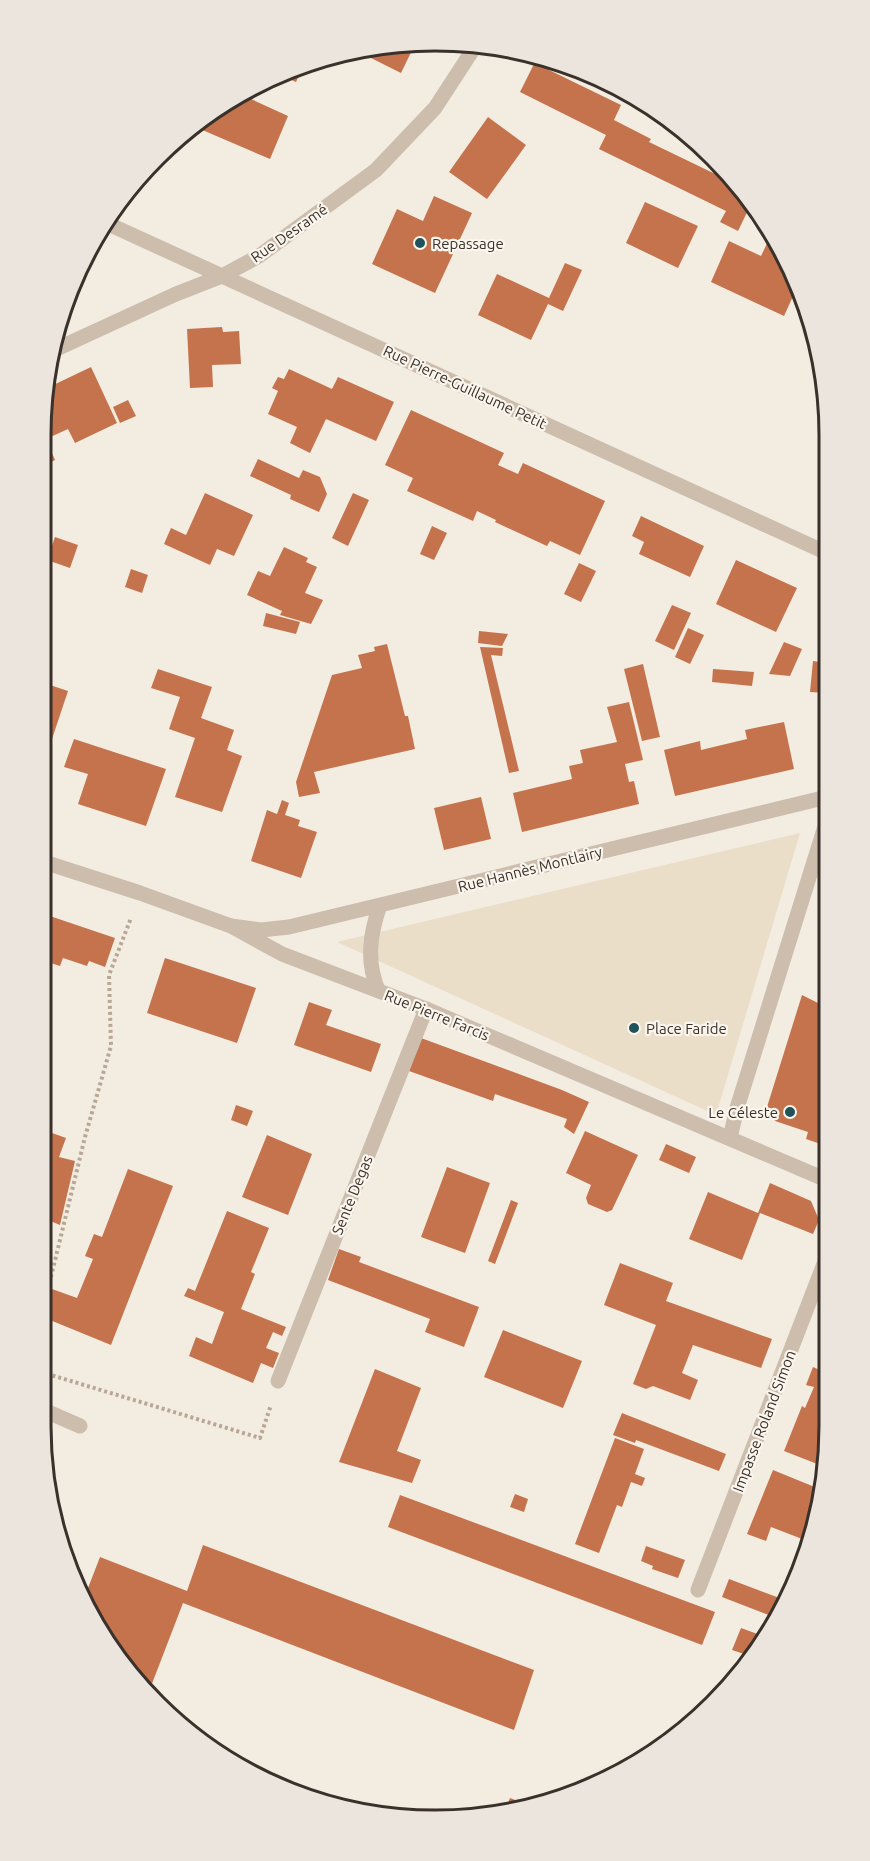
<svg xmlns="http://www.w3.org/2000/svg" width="870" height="1861" font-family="Ubuntu,sans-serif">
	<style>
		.plaza { fill: #ebdec8 }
		.building { fill: #c5734d }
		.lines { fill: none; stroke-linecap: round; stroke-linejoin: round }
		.path { stroke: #b8a796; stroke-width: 4; stroke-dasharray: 3 3; stroke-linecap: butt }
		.service { stroke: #ccbdac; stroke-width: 15 }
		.minor { stroke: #ccbdac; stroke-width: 15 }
		.tertiary { stroke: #ccbdac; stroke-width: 15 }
		.poi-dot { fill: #20535c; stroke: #faf5ed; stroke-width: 2 }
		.labels { text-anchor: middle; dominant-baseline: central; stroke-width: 4.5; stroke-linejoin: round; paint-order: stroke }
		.street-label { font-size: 15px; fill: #3a312b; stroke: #faf5ed }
		.poi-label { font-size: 15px; fill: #3a312b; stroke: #faf5ed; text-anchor: start }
		.rim { fill: none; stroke: #3a312b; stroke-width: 3 }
	</style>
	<rect width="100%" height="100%" fill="#f3ece1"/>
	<path class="plaza" d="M 800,833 L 716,1115 L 337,942 L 758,843 Z"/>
	<path class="building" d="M 416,42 L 401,73 L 353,49 L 358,48 Z
		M 536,60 L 550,67 L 549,70 L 621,105 L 614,120 L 651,139 L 649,142 L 738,185 L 752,202 L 738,231 L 720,222 L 726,211 L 599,149 L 606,135 L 520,92 Z
		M 304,65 L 296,82 L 278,74 L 284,71 Z
		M 240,94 L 288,116 L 270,159 L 193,126 L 216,107 Z
		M 488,117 L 526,145 L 487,199 L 449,172 Z
		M 434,196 L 472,213 L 435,293 L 372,264 L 397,209 L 423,221 Z
		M 645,202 L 698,226 L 678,268 L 626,243 Z
		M 771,235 L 799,283 L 784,316 L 711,282 L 729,241 L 761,256 Z
		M 565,263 L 582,270 L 563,311 L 548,304 L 531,340 L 478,315 L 497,274 L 549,298 Z
		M 222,327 L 223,332 L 239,331 L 241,364 L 212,365 L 213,387 L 190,388 L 187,329 Z
		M 91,367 L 117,423 L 75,443 L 68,429 L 46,439 L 55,460 L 41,467 L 41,435 L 45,389 Z
		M 289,369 L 332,389 L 338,377 L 394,402 L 376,441 L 326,419 L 310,453 L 290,443 L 297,427 L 268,414 L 278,391 L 272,388 L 278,377 L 284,379 Z
		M 128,400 L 136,416 L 120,423 L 113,407 Z
		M 411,410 L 504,453 L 498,465 L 518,474 L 523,463 L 605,501 L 580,555 L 550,541 L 547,546 L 495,522 L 496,520 L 477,511 L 473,521 L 407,491 L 413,478 L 385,465 Z
		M 258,459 L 299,478 L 303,470 L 320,477 L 327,494 L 319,512 L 290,499 L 291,495 L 250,476 Z
		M 205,493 L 253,515 L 234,556 L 217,549 L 210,565 L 164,544 L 171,528 L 186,535 Z
		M 353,493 L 369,500 L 348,546 L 332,538 Z
		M 641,516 L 704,546 L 690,577 L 639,554 L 644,542 L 632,536 Z
		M 432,526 L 447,533 L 434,560 L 420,554 Z
		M 55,537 L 78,545 L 70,568 L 47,560 Z
		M 284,547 L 308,558 L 306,562 L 317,567 L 305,593 L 323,600 L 311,624 L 280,615 L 282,611 L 247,595 L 258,571 L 270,576 Z
		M 736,560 L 797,588 L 776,632 L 716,604 Z
		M 579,563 L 596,571 L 581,602 L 564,594 Z
		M 131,569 L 148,575 L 142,593 L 125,587 Z
		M 672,605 L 691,613 L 674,650 L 655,641 Z
		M 266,613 L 300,622 L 296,634 L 263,626 Z
		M 688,628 L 704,635 L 690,664 L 675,657 Z
		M 479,631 L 508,634 L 502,646 L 478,643 Z
		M 784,642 L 802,649 L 790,676 L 769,674 Z
		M 387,644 L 405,716 L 408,716 L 415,749 L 314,772 L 320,793 L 299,797 L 296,782 L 332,675 L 362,668 L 358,655 L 375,651 L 374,647 Z
		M 480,647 L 503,648 L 502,656 L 491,655 L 519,771 L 509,773 Z
		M 813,661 L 827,663 L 827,693 L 810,692 Z
		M 643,664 L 660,737 L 642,741 L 624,669 Z
		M 158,669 L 212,687 L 201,718 L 234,730 L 227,750 L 242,756 L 222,812 L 175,797 L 195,738 L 169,729 L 180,697 L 151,688 Z
		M 713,669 L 754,672 L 752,686 L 712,682 Z
		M 41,682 L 68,691 L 52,739 L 41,736 Z
		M 629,702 L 643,760 L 625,764 L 629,782 L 634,781 L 639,804 L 522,832 L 513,793 L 572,779 L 569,766 L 583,763 L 580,750 L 617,742 L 607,707 Z
		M 784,722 L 794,769 L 675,796 L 664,750 L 700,741 L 701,750 L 747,739 L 745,730 Z
		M 74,739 L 166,769 L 146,826 L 78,804 L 88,774 L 64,767 Z
		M 481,797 L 491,839 L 444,850 L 434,808 Z
		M 282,800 L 289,803 L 285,815 L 300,820 L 298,826 L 317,832 L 301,878 L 251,861 L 267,810 L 277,814 Z
		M 41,913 L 115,938 L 105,967 L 89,961 L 87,966 L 63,958 L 60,966 L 41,960 L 44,952 L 41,951 Z
		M 165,958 L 256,988 L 237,1043 L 147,1013 Z
		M 802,995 L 828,1008 L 829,1147 L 806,1139 L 808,1132 L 775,1121 L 767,1107 Z
		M 309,1002 L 332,1010 L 326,1025 L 381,1044 L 371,1072 L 294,1045 Z
		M 421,1038 L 562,1090 L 589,1102 L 574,1134 L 564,1127 L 567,1119 L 495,1094 L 493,1101 L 409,1071 Z
		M 236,1105 L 253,1111 L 247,1126 L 231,1120 Z
		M 41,1129 L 66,1138 L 59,1157 L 75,1161 L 60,1225 L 41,1217 L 41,1205 L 52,1173 L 41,1169 Z
		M 585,1131 L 638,1155 L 612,1210 L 607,1212 L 588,1204 L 586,1198 L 591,1185 L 566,1173 Z
		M 267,1135 L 312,1154 L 288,1215 L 242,1197 Z
		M 666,1144 L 696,1157 L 689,1173 L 659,1160 Z
		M 447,1167 L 490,1183 L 465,1253 L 421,1237 Z
		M 128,1169 L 173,1186 L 111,1345 L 45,1318 L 52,1289 L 77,1298 L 93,1259 L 85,1256 L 94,1234 L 102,1237 Z
		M 770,1183 L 811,1201 L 819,1220 L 813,1234 L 760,1213 L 742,1260 L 689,1239 L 708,1192 L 758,1213 Z
		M 511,1200 L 518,1203 L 495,1264 L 488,1261 Z
		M 227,1211 L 269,1228 L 251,1272 L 255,1274 L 241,1309 L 286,1327 L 282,1336 L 273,1332 L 266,1348 L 279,1353 L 273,1368 L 261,1363 L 253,1383 L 189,1356 L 196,1337 L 212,1344 L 224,1312 L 184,1296 L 188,1288 L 195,1291 Z
		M 339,1249 L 361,1257 L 359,1262 L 479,1307 L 464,1347 L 425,1332 L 430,1319 L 328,1280 Z
		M 620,1263 L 673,1283 L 666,1301 L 772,1339 L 761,1368 L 693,1345 L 682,1373 L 698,1380 L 690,1400 L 653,1386 L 646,1389 L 633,1384 L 656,1325 L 604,1305 Z
		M 503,1330 L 582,1361 L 563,1408 L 484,1377 Z
		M 813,1367 L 829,1374 L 829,1426 L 825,1467 L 784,1451 L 802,1406 L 805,1408 L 814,1387 L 806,1385 Z
		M 375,1369 L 421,1388 L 397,1451 L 421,1460 L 412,1483 L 339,1462 Z
		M 622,1413 L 726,1454 L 719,1471 L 636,1440 L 635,1443 L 613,1435 Z
		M 615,1438 L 644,1449 L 635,1474 L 645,1478 L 642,1486 L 631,1482 L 622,1507 L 617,1505 L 599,1553 L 575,1544 Z
		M 773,1470 L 822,1490 L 820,1495 L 823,1496 L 822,1503 L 810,1542 L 771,1527 L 766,1541 L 747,1534 Z
		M 515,1494 L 528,1499 L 524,1512 L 510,1507 Z
		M 400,1495 L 715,1612 L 702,1645 L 388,1527 Z
		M 203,1545 L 534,1670 L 514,1730 L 183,1603 L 148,1694 L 138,1686 L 93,1623 L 83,1601 L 100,1557 L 187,1591 Z
		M 646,1546 L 685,1560 L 678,1578 L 652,1569 L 653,1566 L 641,1561 Z
		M 729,1579 L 785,1600 L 774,1617 L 722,1597 Z
		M 741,1628 L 763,1636 L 750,1656 L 732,1650 Z
		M 510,1798 L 531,1806 L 504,1814 Z"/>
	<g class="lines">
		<path class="path" d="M 41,1318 L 85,1137 L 111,1046 L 109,975 L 131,918
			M 41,1372 L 260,1438 L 271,1405"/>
		<path class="service" d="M 278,1381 L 426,1009
			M 41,1409 L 80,1426
			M 698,1590 L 829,1251"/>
		<path class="minor" d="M 104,222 L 827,553
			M 50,352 L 176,294 L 222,276 L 259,256 L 376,170 L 435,108 L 476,45
			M 231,926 L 282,954 L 426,1009 L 829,1181
			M 730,1138 L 737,1108 L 827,820 L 824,798"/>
		<path class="tertiary" d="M 41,861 L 140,893 L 231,926 L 261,930 L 289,927 L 827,797
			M 378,990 C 366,961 370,934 380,905"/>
	</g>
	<g class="poi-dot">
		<circle cx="420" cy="243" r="6"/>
		<circle cx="634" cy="1028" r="6"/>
		<circle cx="790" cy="1112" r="6"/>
	</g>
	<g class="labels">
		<g class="street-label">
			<text transform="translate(289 233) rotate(-35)">Rue Desramé</text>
			<text transform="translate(465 387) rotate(25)">Rue Pierre-Guillaume Petit</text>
			<text transform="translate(530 869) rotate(-14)">Rue Hannès Montlairy</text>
			<text transform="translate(437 1015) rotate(22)">Rue Pierre Farcis</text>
			<text transform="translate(352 1195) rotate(-68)">Sente Degas</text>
			<text transform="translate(764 1421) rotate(-69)">Impasse Roland Simon</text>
		</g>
		<g class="poi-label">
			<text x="432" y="243">Repassage</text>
			<text x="646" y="1028">Place Faride</text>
			<text x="778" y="1112" text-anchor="end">Le Céleste</text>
		</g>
	</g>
	<path d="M0 0H870V1861H0ZM435 51H435A384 384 0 0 1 819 435V1426A384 384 0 0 1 435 1810H435A384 384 0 0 1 51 1426V435A384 384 0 0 1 435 51Z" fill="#ebe5dd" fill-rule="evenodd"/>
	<path class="rim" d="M435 51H435A384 384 0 0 1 819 435V1426A384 384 0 0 1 435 1810H435A384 384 0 0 1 51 1426V435A384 384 0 0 1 435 51Z"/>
</svg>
